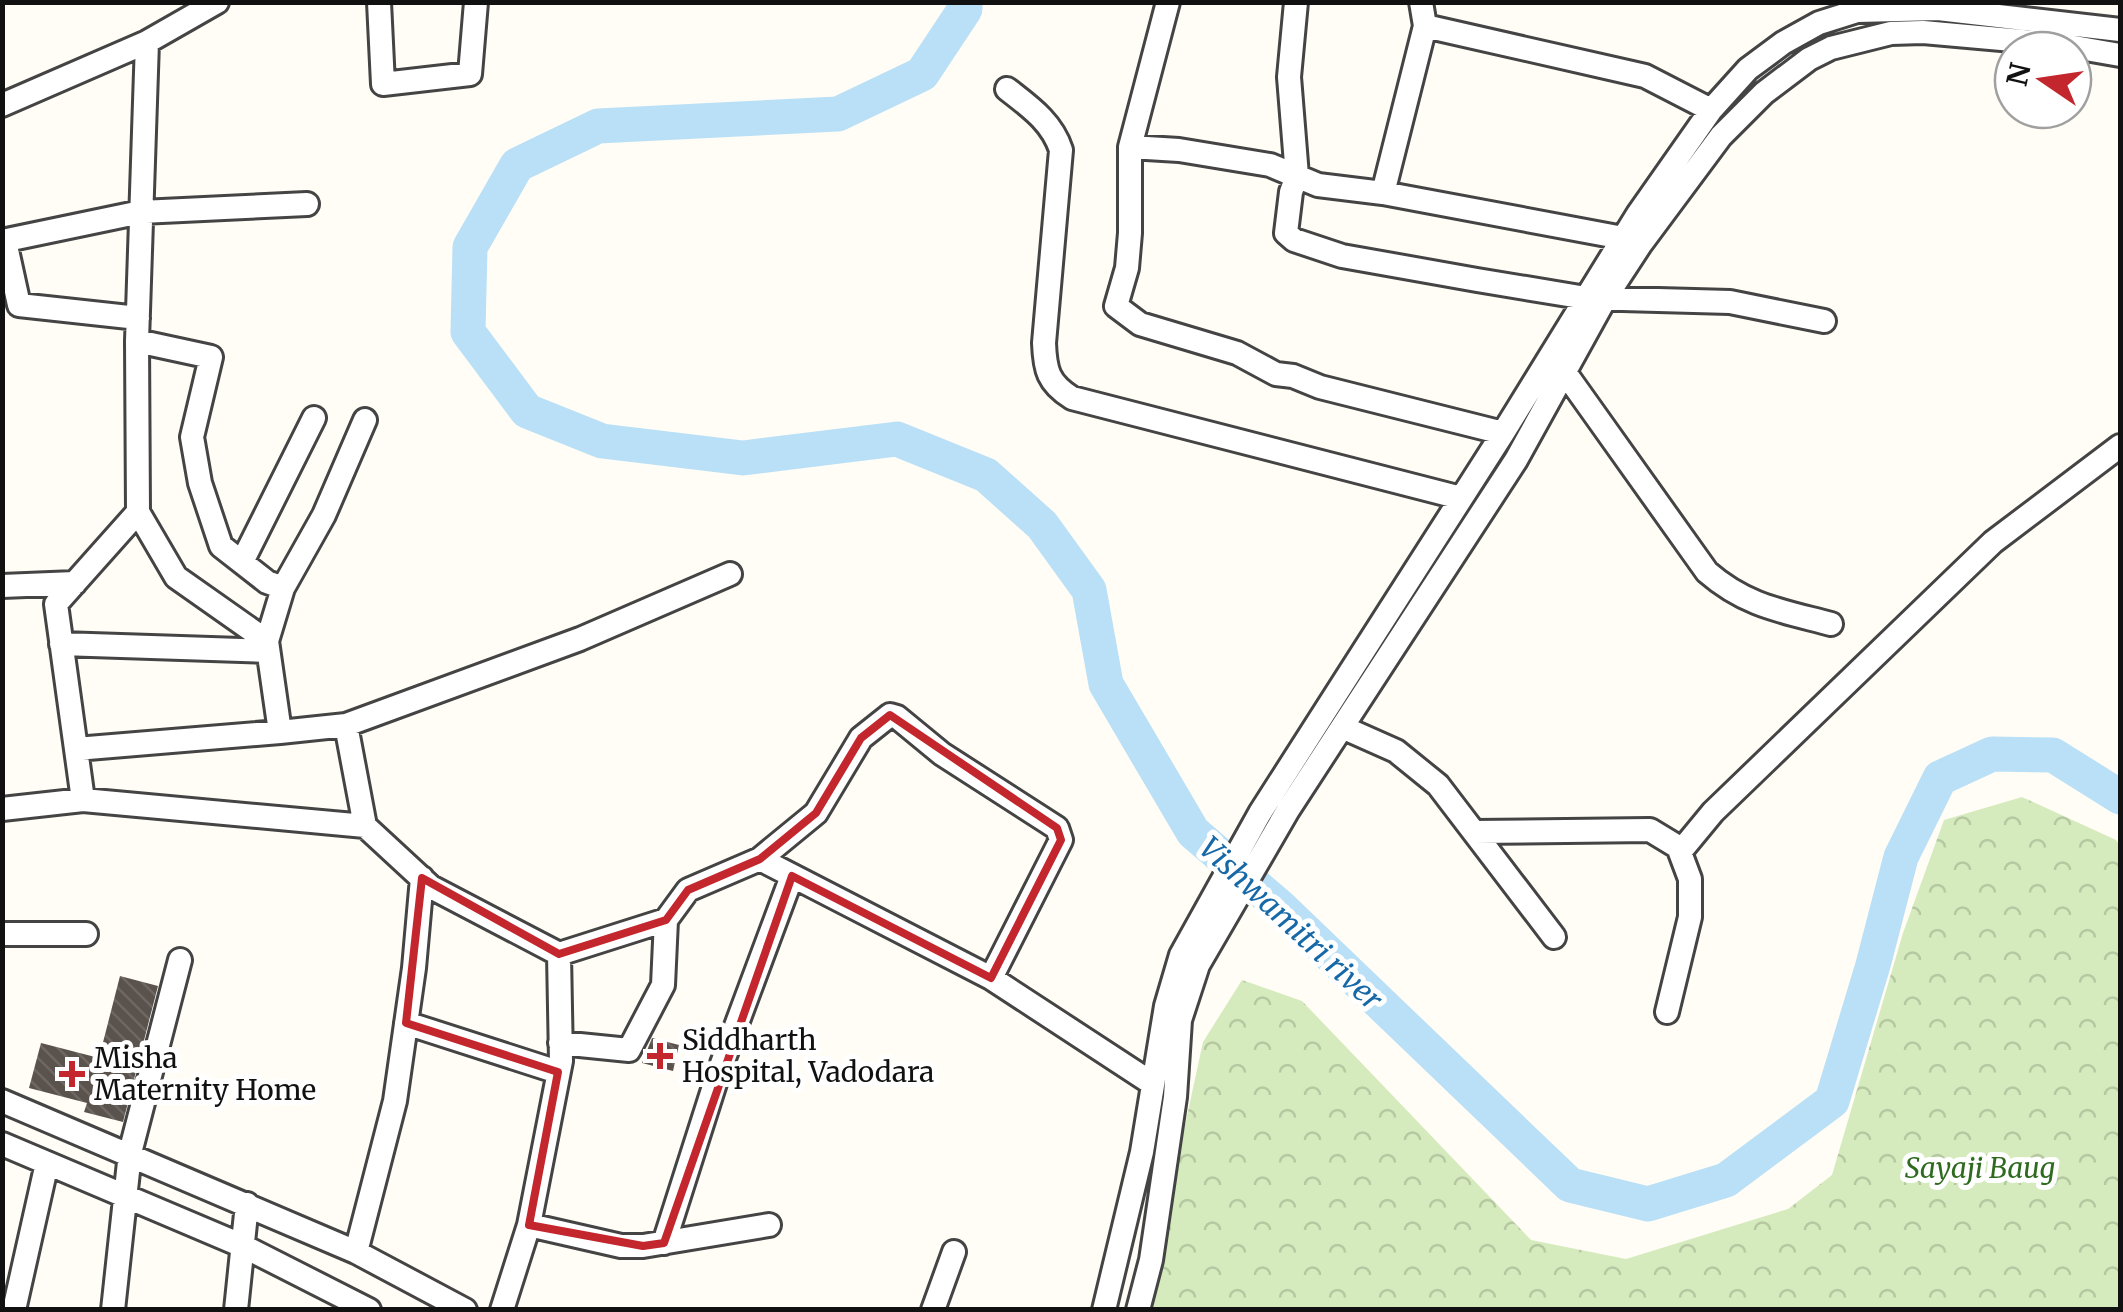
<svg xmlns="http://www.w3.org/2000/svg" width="2123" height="1312" font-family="Merriweather,serif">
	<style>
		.park { fill: url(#park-crowns) }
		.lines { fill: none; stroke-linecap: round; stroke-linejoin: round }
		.river { stroke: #b9e0f7; stroke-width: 35 }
		.building { fill: url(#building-back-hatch) }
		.minor-casing { stroke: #444; stroke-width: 28 }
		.minor { stroke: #fff; stroke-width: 22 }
		.marked { fill: none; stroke: #c4262e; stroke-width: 8; stroke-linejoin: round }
		.poi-dot { fill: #c4262e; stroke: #fff; stroke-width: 4 }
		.labels { text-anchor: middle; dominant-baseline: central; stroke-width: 10; stroke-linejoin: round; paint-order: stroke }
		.poi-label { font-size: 28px; fill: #111; stroke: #fff; text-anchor: start }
		.park-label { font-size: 28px; font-style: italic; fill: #2f6b1f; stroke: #fff }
		.water-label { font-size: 30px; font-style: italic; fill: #1768a6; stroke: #fff }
	</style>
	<defs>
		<pattern id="park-crowns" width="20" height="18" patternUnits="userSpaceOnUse" patternTransform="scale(2.5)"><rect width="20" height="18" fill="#d5ebbd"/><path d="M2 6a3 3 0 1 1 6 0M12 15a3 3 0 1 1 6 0" fill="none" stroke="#b6c8a1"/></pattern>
		<pattern id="building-back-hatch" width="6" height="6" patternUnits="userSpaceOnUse" patternTransform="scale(2.5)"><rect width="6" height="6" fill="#5a524d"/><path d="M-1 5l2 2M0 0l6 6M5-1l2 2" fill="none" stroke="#6d6662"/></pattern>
	</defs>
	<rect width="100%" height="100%" fill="#fffdf5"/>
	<path class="park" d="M 2022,797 L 2116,840 L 2120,846 L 2120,1309 L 1145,1310 L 1203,1042 L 1242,980 L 1302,1001 L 1531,1240 L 1626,1259 L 1788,1209 L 1832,1175 L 1903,933 L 1944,820 Z"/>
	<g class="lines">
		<path class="river" d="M 965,2 L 965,9 L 922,74 L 838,114 L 598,126 L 517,165 L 470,247 L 468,332 L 527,411 L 602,441 L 743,458 L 897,439 L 986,475 L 1042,525 L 1089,590 L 1106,684 L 1193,832 L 1279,906 L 1570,1185 L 1648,1204 L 1726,1180 L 1832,1101 L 1873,965 L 1901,857 L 1940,778 L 1992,754 L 2053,755 L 2120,797"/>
	</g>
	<path class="building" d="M 120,976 L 158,986 L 123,1122 L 84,1112 L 87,1103 L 29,1088 L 41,1043 L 99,1058 Z
		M 652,1038 L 679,1045 L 673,1071 L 642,1063 Z"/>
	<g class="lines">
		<g class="minor-casing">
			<path id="minor" d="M 379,2 L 383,84 L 470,74 L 476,2
				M 1168,2 L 1130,147 L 1130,233 L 1127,268 L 1116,306 L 1140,324 L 1237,353 L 1276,374 L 1293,376 L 1320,387 L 1503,433
				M 1296,2 L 1289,77 L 1297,176 L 1291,192 L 1286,233 L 1294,240 L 1342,256 L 1477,280 L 1586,298 L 1730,302 L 1824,321
				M 1425,26 L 1645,76 L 1711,110
				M 1007,89 C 1030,107 1052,122 1061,150 L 1044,343 C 1045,370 1048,383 1072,398 L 1461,498
				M 2,105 L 147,42 L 217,2
				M 1130,147 L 1179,150 L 1270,165 L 1318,185 L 1383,193 L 1623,238
				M 1383,193 L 1425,26 L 1421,2
				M 2,241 L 141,212 L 307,204
				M 5,241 L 19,305 L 138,318
				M 137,341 L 147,42
				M 1566,374 L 1707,572 C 1746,606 1782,611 1831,624
				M 365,420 L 324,515 L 283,588 L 267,582 L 221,546 L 200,483 L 192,437 L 211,357 L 137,341 L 138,512 L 176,577 L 267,641 L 280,732 L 346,725 L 365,826 L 431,887 L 559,954 L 561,1061 L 529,1225 L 502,1310
				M 138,512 L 56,604 L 83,800 L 365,826
				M 242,562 L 314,418
				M 2,586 L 75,583
				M 267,641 L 283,588
				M 61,644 L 268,651
				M 346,725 L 580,639 L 730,574
				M 1342,727 L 1396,751 L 1438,785 L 1554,937
				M 76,749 L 280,732
				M 2,809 L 83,800
				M 1474,832 L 1650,830 L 1678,847 L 1690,879 L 1690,917 L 1667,1012
				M 1680,852 L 1713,812 L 1993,542 L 2120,446
				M 760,859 L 991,978 L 1153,1084
				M 2,934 L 86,934
				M 559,954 L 666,920
				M 406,1023 L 558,1072
				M 560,1043 L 629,1050 L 663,985 L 666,920 L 688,890 L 760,859 L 816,813 L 861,738 L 890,715 L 897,717 L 942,754 L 1057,828 L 1061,840 L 991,978
				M 2,1101 L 356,1252 L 465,1310
				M 2,1144 L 243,1246 L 369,1310
				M 529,1225 L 621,1246 L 643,1246 L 769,1225
				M 664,1243 L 717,1077 L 792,876
				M 356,1252 L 395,1101 L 414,968 L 422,878
				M 14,1310 L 47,1163
				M 113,1310 L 130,1153 L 180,960
				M 236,1310 L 247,1204
				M 933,1310 L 954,1252
				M 1104,1310 L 1142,1152 L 1166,1006 L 1181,955 L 1260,813 L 1503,433 L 1638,214 L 1711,110 L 1748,69 L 1783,43 L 1819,23 L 1857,11 L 1938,9 L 2120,30
				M 1138,1310 L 1151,1260 L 1175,1097 L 1180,1020 L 1198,965 L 1288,810 L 1516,460 L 1606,297 L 1640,245 L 1721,136 L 1764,93 L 1809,59 L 1831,48 L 1891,33 L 1923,32 L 2057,44 L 2120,55"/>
		</g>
		<use href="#minor" class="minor"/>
	</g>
	<path class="marked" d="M 890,715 L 1057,828 L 1061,840 L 991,978 L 792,876 L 664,1243 L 643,1246 L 529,1225 L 558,1072 L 406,1023 L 422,878 L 559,954 L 666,920 L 688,890 L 760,859 L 816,813 L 861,738 Z"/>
	<g class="poi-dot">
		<path d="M655 1041h10v10h10v10h-10v10h-10v-10h-10v-10h10z"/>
		<path d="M67 1059h10v10h10v10h-10v10h-10v-10h-10v-10h10z"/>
	</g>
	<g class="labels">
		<g class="poi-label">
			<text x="682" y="1040">Siddharth<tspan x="682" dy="32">Hospital, Vadodara</tspan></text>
			<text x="94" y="1058">Misha<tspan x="94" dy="32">Maternity Home</tspan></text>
		</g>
		<g class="park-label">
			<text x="1980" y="1168">Sayaji Baug</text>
		</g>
		<g class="water-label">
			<text transform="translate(1291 923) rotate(43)">Vishwamitri river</text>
		</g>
	</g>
	<rect width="2123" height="1312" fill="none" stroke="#111111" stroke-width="10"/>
	<g transform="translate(2043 80) rotate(283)"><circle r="48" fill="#ffffff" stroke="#a0a0a0" stroke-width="2.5"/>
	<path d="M0-8L18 38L0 25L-18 38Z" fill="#c4262e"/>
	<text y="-15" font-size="28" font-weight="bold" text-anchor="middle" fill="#111111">N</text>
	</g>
</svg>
